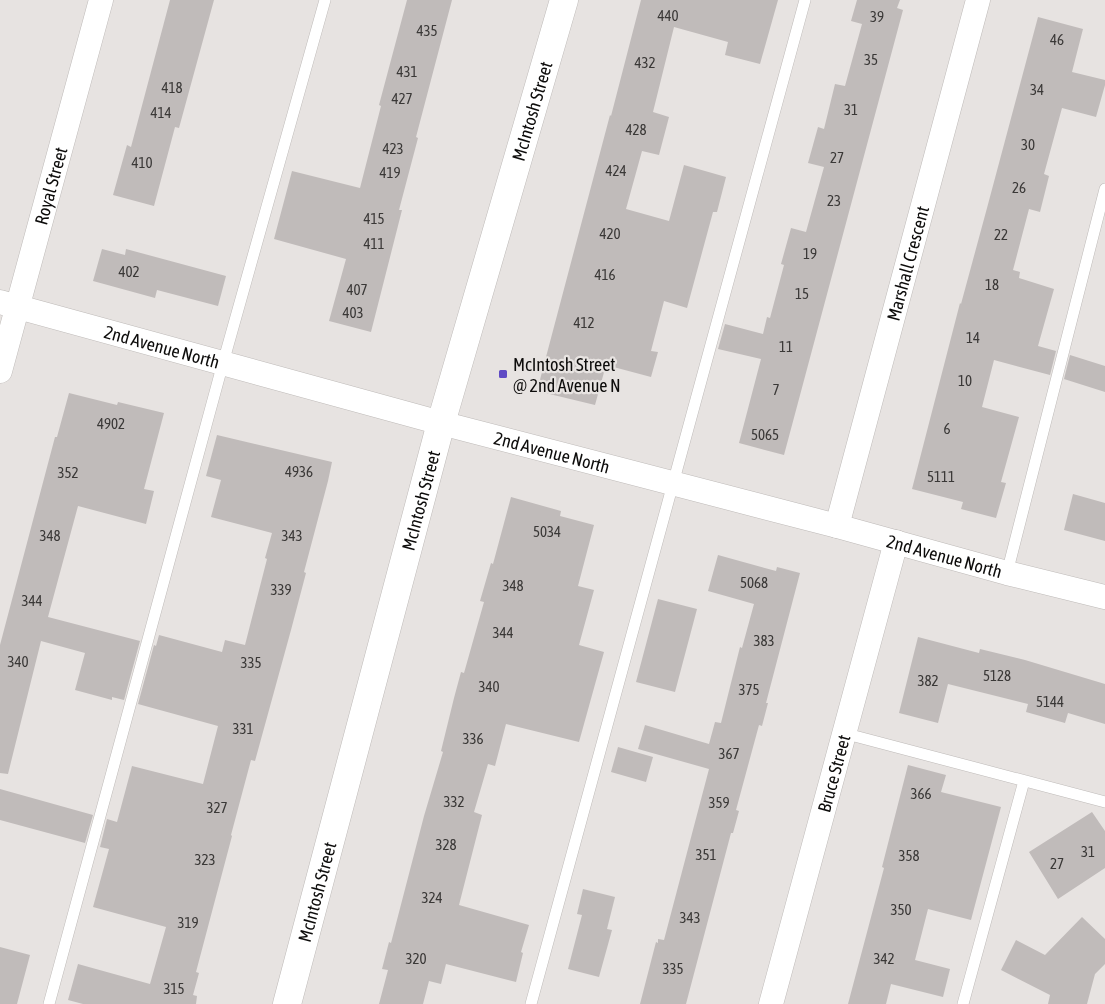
<svg xmlns="http://www.w3.org/2000/svg" width="1105" height="1004" font-family="'Asap Condensed',sans-serif">
	<style>
		.building { fill: #c0bbba }
		.lines { fill: none; stroke-linecap: round; stroke-linejoin: round }
		.service-casing { stroke: #bebab8; stroke-width: 12 }
		.minor-casing { stroke: #bebab8; stroke-width: 25 }
		.tertiary-casing { stroke: #bebab8; stroke-width: 29 }
		.service { stroke: #fff; stroke-width: 11 }
		.minor { stroke: #fff; stroke-width: 24 }
		.tertiary { stroke: #fff; stroke-width: 28 }
		.poi-dot { fill: #5f4bc4; stroke: #e7e3e1; stroke-width: 2 }
		.labels { text-anchor: middle; dominant-baseline: central; stroke-width: 4.5; stroke-linejoin: round; paint-order: stroke }
		.number-label { font-size: 15px; fill: #3a3837 }
		.street-label { font-size: 18px; fill: #0d0c0b; stroke: #e7e3e1 }
		.poi-label { font-size: 18px; fill: #0d0c0b; stroke: #e7e3e1; text-anchor: start }
	</style>
	<rect width="100%" height="100%" fill="#e7e3e1"/>
	<path class="building" d="M 170,0 L 214,0 L 179,128 L 175,127 L 154,206 L 113,195 L 127,145 L 131,147 Z
		M 407,0 L 452,0 L 416,137 L 418,138 L 399,210 L 402,210 L 371,332 L 329,321 L 346,259 L 274,239 L 292,171 L 360,188 L 381,106 L 379,105 Z
		M 641,0 L 778,0 L 760,64 L 725,55 L 728,42 L 674,27 L 653,112 L 669,117 L 659,155 L 642,151 L 626,209 L 669,221 L 684,165 L 726,177 L 717,212 L 713,212 L 687,308 L 664,301 L 651,351 L 658,352 L 651,377 L 606,365 L 595,405 L 537,391 L 610,115 L 611,116 Z
		M 857,0 L 900,0 L 897,8 L 903,10 L 784,455 L 739,443 L 761,359 L 718,349 L 725,324 L 763,334 L 767,317 L 770,318 L 784,265 L 781,264 L 791,228 L 806,232 L 824,167 L 808,163 L 818,127 L 824,129 L 835,84 L 845,86 L 862,24 L 851,21 Z
		M 1038,17 L 1083,29 L 1072,72 L 1105,80 L 1105,85 L 1096,117 L 1062,108 L 1044,174 L 1049,176 L 1040,212 L 1029,209 L 1013,270 L 1020,272 L 1019,278 L 1054,289 L 1038,346 L 1056,351 L 1050,375 L 994,360 L 982,407 L 1019,417 L 1001,482 L 1006,483 L 996,518 L 961,509 L 963,502 L 912,489 L 960,303 L 961,304 L 987,208 Z
		M 102,249 L 125,255 L 126,249 L 226,276 L 218,306 L 157,290 L 155,298 L 93,281 Z
		M 1070,355 L 1105,366 L 1105,392 L 1064,379 Z
		M 69,393 L 117,405 L 118,402 L 164,413 L 144,489 L 154,491 L 146,524 L 78,506 L 48,617 L 140,641 L 124,700 L 112,697 L 112,700 L 75,690 L 85,653 L 41,641 L 8,774 L 0,773 L 0,645 L 55,437 L 57,437 Z
		M 217,435 L 332,462 L 328,481 L 304,572 L 306,573 L 291,630 L 255,761 L 251,760 L 231,835 L 232,836 L 196,972 L 199,973 L 193,995 L 197,996 L 196,1004 L 83,1004 L 68,1000 L 78,964 L 150,984 L 166,927 L 93,907 L 109,849 L 100,847 L 107,819 L 117,822 L 132,766 L 203,784 L 218,726 L 138,704 L 154,645 L 156,646 L 159,635 L 222,652 L 225,640 L 245,645 L 267,559 L 265,558 L 272,533 L 211,517 L 221,480 L 206,476 Z
		M 1073,494 L 1105,503 L 1105,541 L 1064,530 Z
		M 511,497 L 561,511 L 560,516 L 594,525 L 578,586 L 594,590 L 579,645 L 604,652 L 579,742 L 506,724 L 495,766 L 488,764 L 474,812 L 482,815 L 459,905 L 529,925 L 521,952 L 523,953 L 516,982 L 446,964 L 441,984 L 429,981 L 423,1004 L 379,1004 L 388,970 L 382,969 L 389,942 L 391,943 L 424,816 L 443,752 L 441,751 L 454,698 L 461,672 L 464,673 L 484,602 L 480,601 L 491,563 L 493,564 Z
		M 718,555 L 776,571 L 777,567 L 800,573 L 766,703 L 768,703 L 762,726 L 759,725 L 736,810 L 739,811 L 733,833 L 731,833 L 686,1004 L 640,1004 L 656,942 L 658,943 L 658,939 L 664,940 L 709,769 L 638,749 L 645,725 L 709,744 L 715,722 L 721,723 L 740,647 L 742,648 L 754,604 L 708,591 Z
		M 658,599 L 697,609 L 675,692 L 636,682 Z
		M 918,637 L 979,653 L 980,649 L 1025,660 L 1105,684 L 1105,724 L 1068,713 L 1065,723 L 1026,712 L 1028,704 L 948,684 L 938,723 L 899,713 Z
		M 618,747 L 653,757 L 646,782 L 611,772 Z
		M 908,765 L 946,775 L 941,792 L 1001,807 L 971,920 L 928,909 L 915,960 L 950,969 L 943,997 L 891,984 L 886,1004 L 848,1004 L 884,868 L 882,867 Z
		M 0,789 L 93,815 L 85,843 L 0,820 Z
		M 1092,812 L 1105,831 L 1105,868 L 1058,899 L 1029,852 Z
		M 583,889 L 615,897 L 607,929 L 612,930 L 599,977 L 568,969 L 582,915 L 577,914 Z
		M 1082,917 L 1105,939 L 1105,964 L 1095,974 L 1087,1004 L 1048,1004 L 1050,995 L 1001,970 L 1016,940 L 1045,955 Z
		M 0,947 L 30,955 L 17,1004 L 0,1004 Z"/>
	<g class="lines">
		<g class="service-casing">
			<path id="service" d="M 1007,573 L 1105,189
				M 843,733 L 1105,802
				M 49,1004 L 223,363 L 325,0
				M 531,1004 L 805,0
				M 963,1004 L 1024,781"/>
		</g>
		<g class="minor-casing">
			<g id="minor">
				<path id="s1" d="M 0,302 L 441,423 L 837,526 L 1007,573 L 1105,597"/>
				<path id="s2" d="M 0,371 L 101,0"/>
				<path id="s3" d="M 837,526 L 978,0"/>
				<path id="s4" d="M 771,1004 L 896,542"/>
			</g>
		</g>
		<g class="tertiary-casing">
			<g id="tertiary">
				<path id="s5" d="M 287,1004 L 441,423 L 564,0"/>
			</g>
		</g>
		<use href="#service" class="service"/>
		<use href="#minor" class="minor"/>
		<use href="#tertiary" class="tertiary"/>
	</g>
	<rect class="poi-dot" x="498" y="369" width="10" height="10" rx="2.5"/>
	<g class="labels">
		<g class="number-label">
			<text x="668" y="15">440</text>
			<text x="877" y="16">39</text>
			<text x="427" y="30">435</text>
			<text x="1057" y="39">46</text>
			<text x="871" y="59">35</text>
			<text x="645" y="62">432</text>
			<text x="407" y="71">431</text>
			<text x="172" y="87">418</text>
			<text x="1037" y="89">34</text>
			<text x="402" y="98">427</text>
			<text x="851" y="109">31</text>
			<text x="161" y="112">414</text>
			<text x="636" y="129">428</text>
			<text x="1028" y="144">30</text>
			<text x="393" y="148">423</text>
			<text x="837" y="157">27</text>
			<text x="142" y="162">410</text>
			<text x="616" y="170">424</text>
			<text x="390" y="172">419</text>
			<text x="1019" y="187">26</text>
			<text x="834" y="200">23</text>
			<text x="374" y="218">415</text>
			<text x="610" y="233">420</text>
			<text x="1001" y="234">22</text>
			<text x="374" y="243">411</text>
			<text x="810" y="253">19</text>
			<text x="129" y="271">402</text>
			<text x="605" y="274">416</text>
			<text x="992" y="284">18</text>
			<text x="357" y="289">407</text>
			<text x="802" y="293">15</text>
			<text x="353" y="312">403</text>
			<text x="584" y="322">412</text>
			<text x="973" y="337">14</text>
			<text x="786" y="346">11</text>
			<text x="965" y="380">10</text>
			<text x="776" y="389">7</text>
			<text x="111" y="423">4902</text>
			<text x="947" y="428">6</text>
			<text x="765" y="434">5065</text>
			<text x="299" y="471">4936</text>
			<text x="68" y="472">352</text>
			<text x="941" y="476">5111</text>
			<text x="547" y="531">5034</text>
			<text x="50" y="535">348</text>
			<text x="292" y="535">343</text>
			<text x="754" y="582">5068</text>
			<text x="513" y="585">348</text>
			<text x="281" y="589">339</text>
			<text x="32" y="600">344</text>
			<text x="503" y="632">344</text>
			<text x="764" y="640">383</text>
			<text x="18" y="661">340</text>
			<text x="251" y="662">335</text>
			<text x="997" y="675">5128</text>
			<text x="928" y="680">382</text>
			<text x="489" y="686">340</text>
			<text x="749" y="689">375</text>
			<text x="1050" y="701">5144</text>
			<text x="243" y="728">331</text>
			<text x="473" y="738">336</text>
			<text x="729" y="753">367</text>
			<text x="921" y="793">366</text>
			<text x="454" y="801">332</text>
			<text x="719" y="802">359</text>
			<text x="217" y="807">327</text>
			<text x="446" y="844">328</text>
			<text x="1088" y="851">31</text>
			<text x="706" y="854">351</text>
			<text x="909" y="855">358</text>
			<text x="205" y="859">323</text>
			<text x="1057" y="863">27</text>
			<text x="432" y="897">324</text>
			<text x="901" y="909">350</text>
			<text x="690" y="917">343</text>
			<text x="188" y="922">319</text>
			<text x="416" y="958">320</text>
			<text x="884" y="958">342</text>
			<text x="673" y="968">335</text>
			<text x="174" y="988">315</text>
		</g>
		<g class="street-label">
			<text stroke="none"><textPath href="#s5" startOffset="926">McIntosh Street</textPath></text>
			<text stroke="none"><textPath href="#s2" startOffset="192">Royal Street</textPath></text>
			<text stroke="none"><textPath href="#s3" startOffset="272">Marshall Crescent</textPath></text>
			<text stroke="none"><textPath href="#s1" startOffset="168">2nd Avenue North</textPath></text>
			<text stroke="none"><textPath href="#s1" startOffset="572">2nd Avenue North</textPath></text>
			<text stroke="none"><textPath href="#s5" startOffset="521">McIntosh Street</textPath></text>
			<text stroke="none"><textPath href="#s1" startOffset="978">2nd Avenue North</textPath></text>
			<text stroke="none"><textPath href="#s4" startOffset="239">Bruce Street</textPath></text>
			<text stroke="none"><textPath href="#s5" startOffset="116">McIntosh Street</textPath></text>
		</g>
		<g class="poi-label">
			<text x="513" y="364">McIntosh Street<tspan x="513" dy="21">@ 2nd Avenue N</tspan></text>
		</g>
	</g>
</svg>
